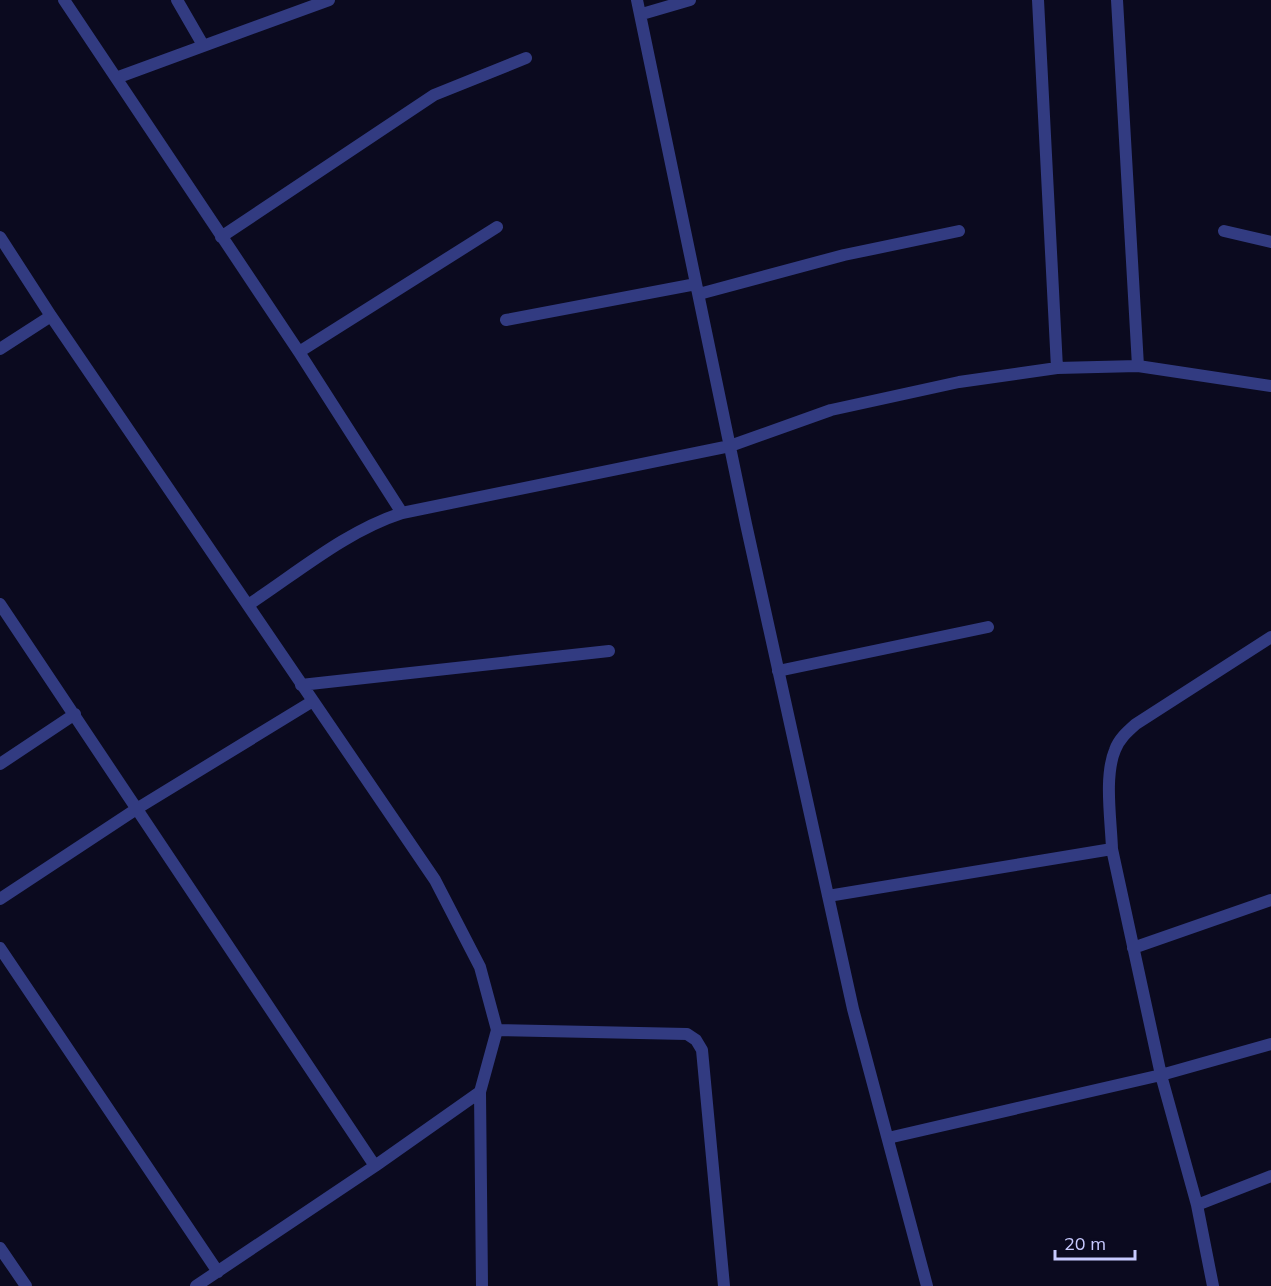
<svg xmlns="http://www.w3.org/2000/svg" width="1271" height="1286" font-family="Mulish,sans-serif">
	<style>
		.lines { fill: none; stroke-linecap: round; stroke-linejoin: round }
		.minor { stroke: #323b81; stroke-width: 12 }
	</style>
	<rect width="100%" height="100%" fill="#0b0a1f"/>
	<g class="lines">
		<path class="minor" d="M 64,0 L 299,352 L 402,513
			M 177,0 L 203,45
			M 637,0 L 746,524 L 853,1009 L 927,1286
			M 1038,0 L 1057,368
			M 1117,0 L 1138,366
			M 642,14 L 690,0
			M 116,78 L 329,0
			M 1224,231 L 1271,242
			M 0,237 L 51,316 L 435,880 L 480,967 L 497,1030 L 480,1092 L 482,1286
			M 221,237 L 434,95 L 526,58
			M 699,294 L 844,255 L 959,231
			M 506,320 L 696,284
			M 0,349 L 51,316
			M 299,352 L 497,227
			M 0,604 L 375,1166
			M 248,605 C 297,573 346,531 402,513 L 730,446 L 831,410 L 959,382 L 1057,368 L 1138,366 L 1271,386
			M 778,671 L 988,627
			M 301,685 L 609,651
			M 0,764 L 75,714
			M 1112,849 C 1111,820 1104,776 1115,750 C 1119,739 1127,732 1136,724 L 1271,637
			M 828,896 L 1112,849 L 1161,1075 L 1197,1205 L 1213,1286
			M 0,899 L 138,808 L 313,701
			M 0,948 L 218,1272
			M 1133,948 L 1271,900
			M 497,1030 L 687,1034 L 696,1040 L 702,1050 L 724,1286
			M 888,1138 L 1161,1075 L 1271,1044
			M 1197,1205 L 1271,1176
			M 0,1248 L 26,1286
			M 196,1286 L 375,1166 L 480,1092"/>
	</g>
	<path d="M1055 1250v9h80v-9" fill="none" stroke="#c8caff" stroke-width="3"/>
	<text x="1064" y="1250" font-size="18" fill="#c8caff" stroke="#0b0a1f" stroke-width="4.5" paint-order="stroke">20 m</text>
</svg>
